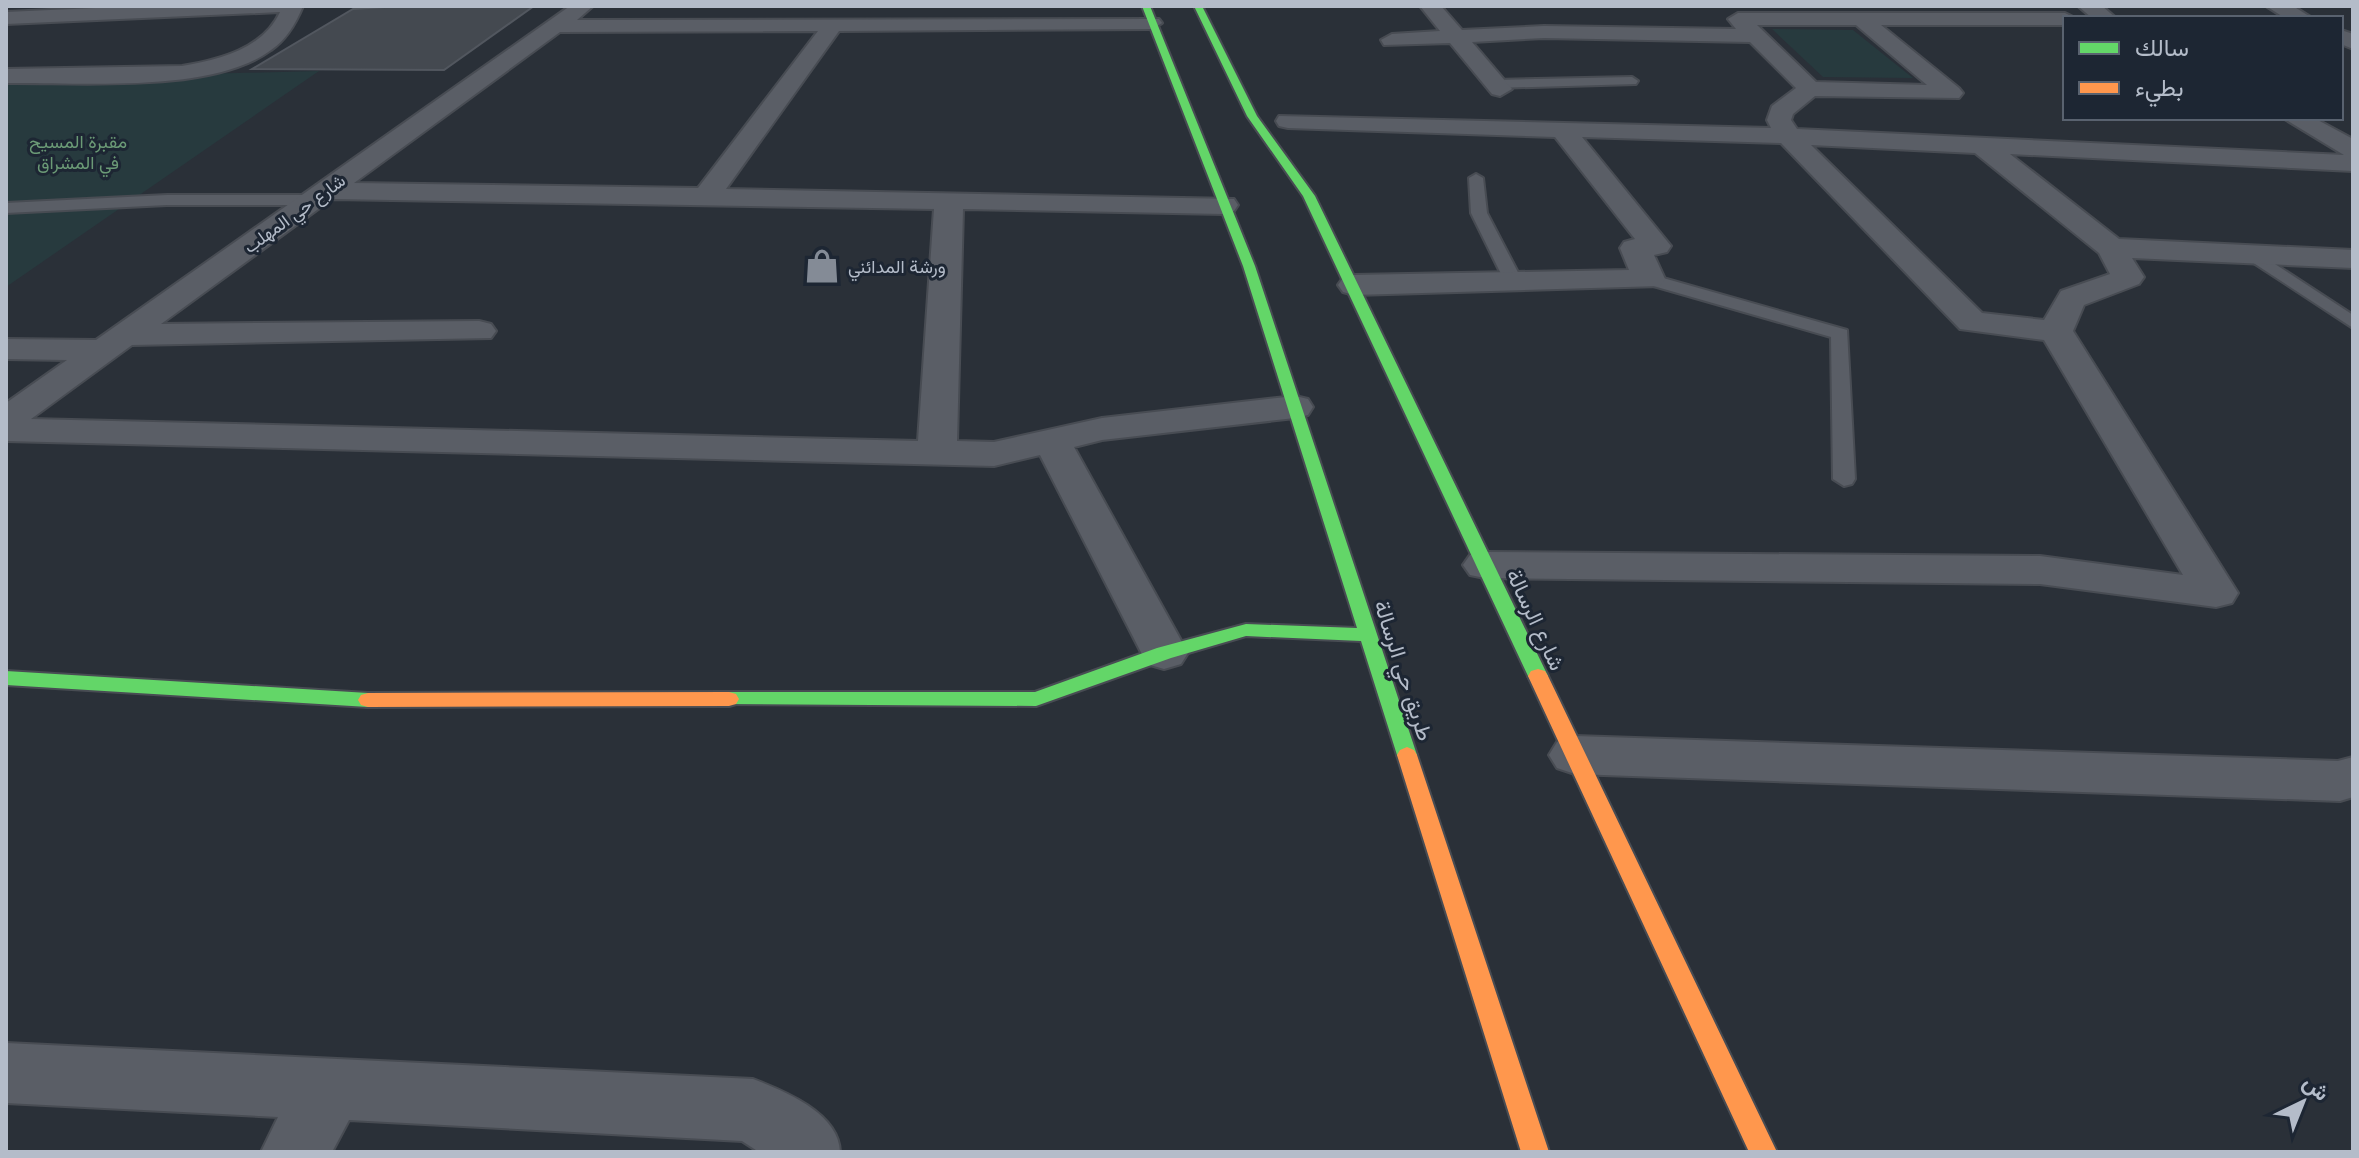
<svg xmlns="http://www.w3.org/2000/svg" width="2359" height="1158" font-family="'Open Sans',Vazirmatn,sans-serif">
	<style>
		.green { fill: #273a3e }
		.building { fill: #444950; stroke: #52575f; stroke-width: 2 }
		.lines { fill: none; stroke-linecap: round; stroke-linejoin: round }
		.lane-casing { stroke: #484c53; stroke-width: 4 }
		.street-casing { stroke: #484c53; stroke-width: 4 }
		.fast-casing { stroke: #484c53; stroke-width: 4 }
		.slow-casing { stroke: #484c53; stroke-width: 4 }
		.lane { fill: #5a5e66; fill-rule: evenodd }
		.street { fill: #5a5e66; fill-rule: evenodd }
		.fast { fill: #63d668; fill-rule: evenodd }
		.slow { fill: #ff974d; fill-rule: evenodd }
		.labels { text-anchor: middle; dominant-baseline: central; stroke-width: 6; stroke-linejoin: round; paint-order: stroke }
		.far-park-label { font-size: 18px; fill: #6b9a76; stroke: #1d2633 }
		.far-street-label { font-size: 18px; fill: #b4bcc9; stroke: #1d2633 }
		.far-poi-label { font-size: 18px; fill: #b4bcc9; stroke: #1d2633; text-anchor: start }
		.street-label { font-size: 22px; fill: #b4bcc9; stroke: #1d2633 }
	</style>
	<rect width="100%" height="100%" fill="#2a3038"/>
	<path class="green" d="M 1772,29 L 1853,30 L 1913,78 L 1823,77 Z
		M 319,71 L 6,287 L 6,79 Z"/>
	<path class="building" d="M 400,6 L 534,6 L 444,70 L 252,69 L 353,9 Z"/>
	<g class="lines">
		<g class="lane-casing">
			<path id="lane" d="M 1632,77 L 1638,81 L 1636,84 L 1495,88 L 1489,84 L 1495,80 Z
				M 1476,174 L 1483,178 L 1487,213 L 1523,282 L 1520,286 L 1514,287 L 1505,282 L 1471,213 L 1469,178 Z
				M 167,195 L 313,195 L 321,200 L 313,205 L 167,205 L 6,213 L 6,203 Z
				M 2252,249 L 2353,315 L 2353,328 L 2246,258 L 2244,254 Z
				M 1649,274 L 1847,330 L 1855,479 L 1852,484 L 1844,486 L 1833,479 L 1831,337 L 1643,283 L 1643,275 Z"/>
		</g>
		<g class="street-casing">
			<path id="street" d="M 139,6 L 303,6 C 296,23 287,39 271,50 C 212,94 79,82 6,83 L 6,69 L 182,66 C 219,60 263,49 280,12 L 6,24 L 6,12 Z
				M 570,6 L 593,6 L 577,20 L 1159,19 L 1162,23 L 1152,29 L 839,31 L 726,189 L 1234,199 L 1238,205 L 1234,211 L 1224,214 L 963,209 L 957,441 L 994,442 L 1102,418 L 1295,396 L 1308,399 L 1313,407 L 1308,415 L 1295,418 L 1102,440 L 1074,447 L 1188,653 L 1181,664 L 1164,669 L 1147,664 L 1040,455 L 994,466 L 6,441 L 6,403 L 67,360 L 6,359 L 6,339 L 96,340 ZM 818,31 L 698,188 L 354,183 L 560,32 ZM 332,199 L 934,209 L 918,441 L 31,419 L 132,345 L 491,338 L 496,331 L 491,324 L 479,321 L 161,324 Z
				M 1420,6 L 1441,6 L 1462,30 L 1544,26 L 1736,29 L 1728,19 L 1738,13 L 2065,13 L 2075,18 L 2065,18 L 2065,25 L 1881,25 L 1959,88 L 1963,93 L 1959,98 L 1815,96 L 1793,114 L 1791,120 L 1797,129 L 2344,155 L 2283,118 L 2314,118 L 2353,139 L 2353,171 L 2010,154 L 2119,239 L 2353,250 L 2353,268 L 2132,258 L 2144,277 L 2139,284 L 2084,305 L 2073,331 L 2238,593 L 2232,603 L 2216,607 L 2040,584 L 1485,578 L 1470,575 L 1463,565 L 1470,555 L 1485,552 L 2040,556 L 2183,575 L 2044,340 L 1960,329 L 1781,143 L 1582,137 L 1671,246 L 1667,252 L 1654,255 L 1665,279 L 1660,286 L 1354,295 L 1343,292 L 1338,285 L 1343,278 L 1354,275 L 1629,270 L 1620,248 L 1624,242 L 1635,239 L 1555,137 L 1288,128 L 1279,126 L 1276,121 L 1279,116 L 1771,128 L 1767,120 L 1772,106 L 1796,88 L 1750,42 L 1544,38 L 1472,42 L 1512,89 L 1500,96 L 1492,94 L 1450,43 L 1384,45 L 1381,40 L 1392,34 L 1440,31 ZM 1757,25 L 1856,25 L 1927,85 L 1816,82 ZM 1811,145 L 1975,153 L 2099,253 L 2110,274 L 2061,291 L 2044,320 L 1982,313 Z
				M 2078,6 L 2102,6 L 2116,18 L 2092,18 Z
				M 2266,6 L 2293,6 L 2312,18 L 2285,18 Z
				M 2341,30 L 2353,34 L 2353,49 L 2341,44 Z
				M 1575,736 L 2338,761 L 2353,757 L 2353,797 L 2340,801 L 1575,774 L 1557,768 L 1549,755 L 1557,742 Z
				M 6,1043 L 753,1079 C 784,1091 839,1113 840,1152 L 759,1152 L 742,1141 L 349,1120 L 332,1152 L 261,1152 L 278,1117 L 6,1103 Z"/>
		</g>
		<g class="fast-casing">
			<path id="fast" d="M 1142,6 L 1150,6 L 1255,266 L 1417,755 L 1414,760 L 1407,763 L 1400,760 L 1397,755 L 1361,641 L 1246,636 L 1171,658 L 1036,706 L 722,704 L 719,699 L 722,694 L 729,692 L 1035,692 L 1157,648 L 1246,624 L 1357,628 L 1243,266 Z
				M 1194,6 L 1202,6 L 1257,116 L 1315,196 L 1548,676 L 1545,681 L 1531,681 L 1528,676 L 1303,196 L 1247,116 Z
				M 6,671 L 368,693 L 375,695 L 378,700 L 375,705 L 368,707 L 6,685 Z"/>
		</g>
		<g class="slow-casing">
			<path id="slow" d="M 1538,669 L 1545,671 L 1548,676 L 1777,1152 L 1749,1152 L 1528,676 L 1531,671 Z
				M 729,692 L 736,694 L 739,699 L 736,704 L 729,706 L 368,707 L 361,705 L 358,700 L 361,695 L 368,693 Z
				M 1407,747 L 1414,750 L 1417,755 L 1549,1152 L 1521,1152 L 1397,755 L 1400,750 Z"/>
		</g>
		<use href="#lane" class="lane"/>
		<use href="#street" class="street"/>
		<use href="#fast" class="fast"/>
		<use href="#slow" class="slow"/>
	</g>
	<defs>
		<g id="shop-bare" transform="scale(2.76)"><path d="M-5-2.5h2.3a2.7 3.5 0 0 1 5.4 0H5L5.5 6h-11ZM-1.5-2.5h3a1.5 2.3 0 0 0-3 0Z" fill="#848b96" stroke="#1d2633" stroke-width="2.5" paint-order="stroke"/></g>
	</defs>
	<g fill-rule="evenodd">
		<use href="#shop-bare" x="822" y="266"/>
	</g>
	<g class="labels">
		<g class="far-park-label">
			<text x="78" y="141">مقبرة المسيح<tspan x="78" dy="21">في المشراق</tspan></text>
		</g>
		<g class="far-street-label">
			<text transform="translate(294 213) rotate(-36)">شارع حي المهلب</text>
		</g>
		<g class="far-poi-label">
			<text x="848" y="266">ورشة المدائني</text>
		</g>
		<g class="street-label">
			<text transform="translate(1537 619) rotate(65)">شارع الرسالة</text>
			<text transform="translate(1405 670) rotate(72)">طريق حي الرسالة</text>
		</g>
	</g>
	<rect width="2359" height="1158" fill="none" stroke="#b4bcc9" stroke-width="16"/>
	<rect x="2063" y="16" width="280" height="104" fill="#1d2633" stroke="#59626f" stroke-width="2"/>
	<rect x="2079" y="42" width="40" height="12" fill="#63d668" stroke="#59626f" stroke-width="2"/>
	<text x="2135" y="56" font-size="24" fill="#b4bcc9">سالك</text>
	<rect x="2079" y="82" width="40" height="12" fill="#ff974d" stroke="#59626f" stroke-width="2"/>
	<text x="2135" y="96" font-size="24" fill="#b4bcc9">بطيء</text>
	<g transform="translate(2303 1102) rotate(43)" stroke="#1d2633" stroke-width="6" paint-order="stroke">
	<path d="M0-6L14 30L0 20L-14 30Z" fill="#b4bcc9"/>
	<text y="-12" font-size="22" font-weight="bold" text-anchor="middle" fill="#b4bcc9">ش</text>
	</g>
</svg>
